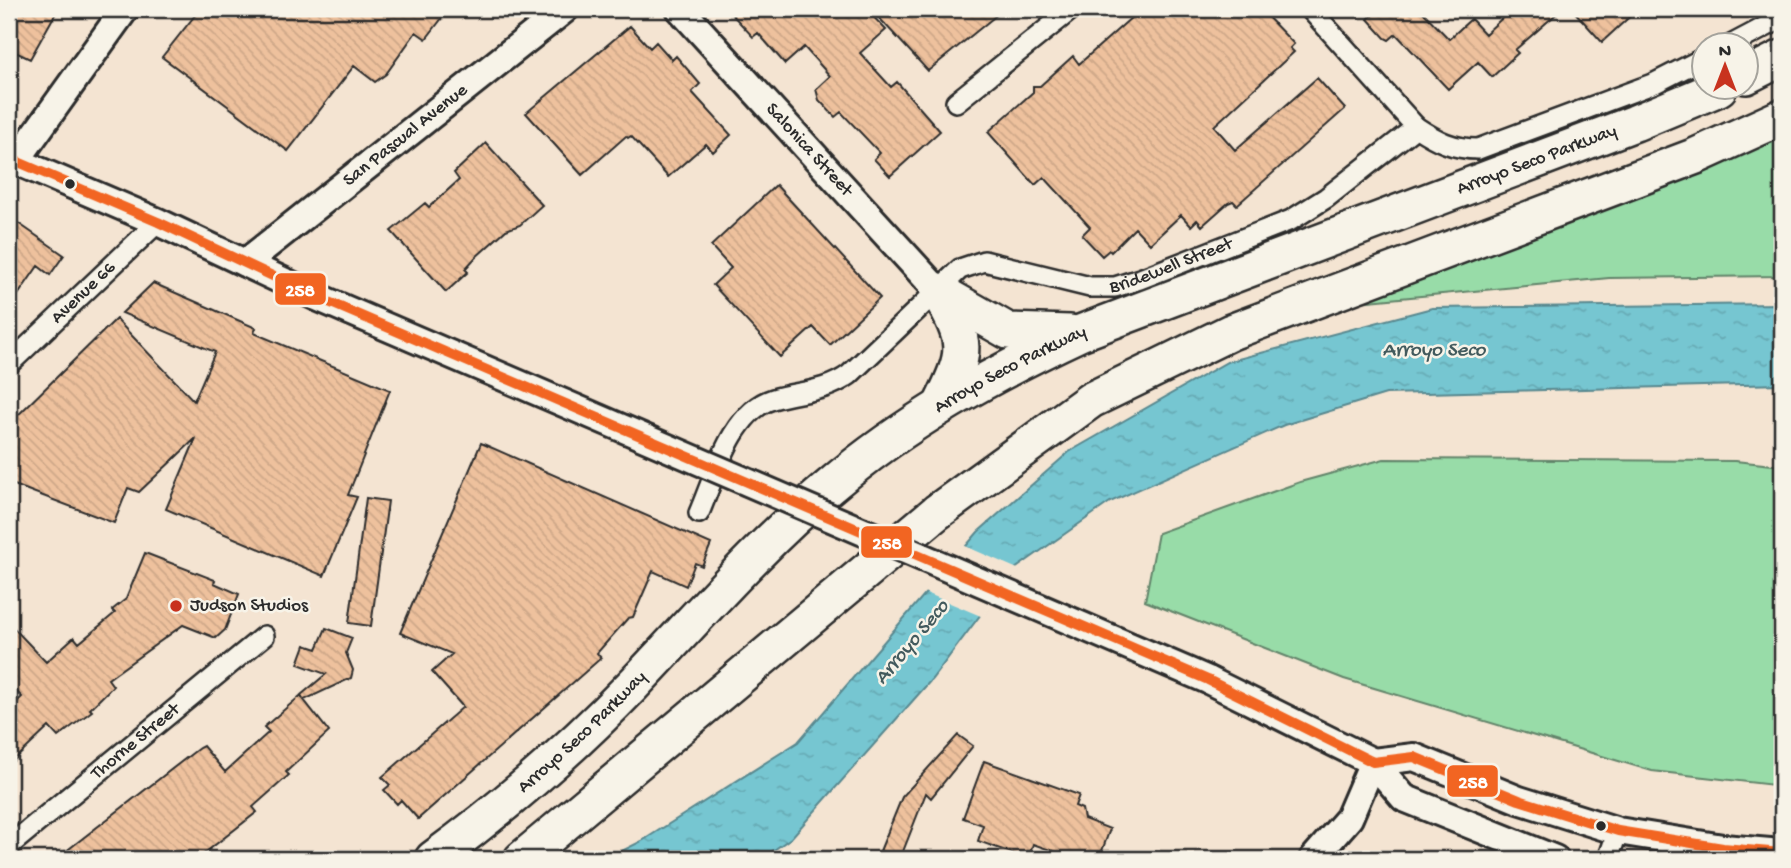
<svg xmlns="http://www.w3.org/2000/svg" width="1791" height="868" font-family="'Gochi Hand',sans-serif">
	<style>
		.green { fill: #98dca8; stroke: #62846a; stroke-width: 2 }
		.water { fill: url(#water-ripples); stroke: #58888f; stroke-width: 2 }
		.pier { fill: #f4e4d2 }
		.building { fill: url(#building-back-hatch); stroke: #2b2b2b; stroke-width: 2 }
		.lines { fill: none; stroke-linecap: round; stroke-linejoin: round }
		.street-casing { stroke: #2b2b2b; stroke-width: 24 }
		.secondary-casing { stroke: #2b2b2b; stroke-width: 32 }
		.highway-casing { stroke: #2b2b2b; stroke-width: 40 }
		.street { stroke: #f7f3e8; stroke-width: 19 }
		.secondary { stroke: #f7f3e8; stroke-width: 26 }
		.highway { stroke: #f7f3e8; stroke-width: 35 }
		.secondary-bridge-casing { stroke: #2b2b2b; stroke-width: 32; stroke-linecap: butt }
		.secondary-bridge { stroke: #f7f3e8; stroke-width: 26 }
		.bus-1-casing { stroke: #f7f3e8; stroke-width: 16 }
		.bus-1 { stroke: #f26522; stroke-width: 10 }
		.bus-dot { fill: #2b2b2b; stroke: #f7f3e8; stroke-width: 2.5 }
		.poi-dot { fill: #c8321e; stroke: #f7f3e8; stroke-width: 2.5 }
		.labels { text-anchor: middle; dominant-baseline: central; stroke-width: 5; stroke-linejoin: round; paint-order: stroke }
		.street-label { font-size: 19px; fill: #2b2b2b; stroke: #f7f3e8 }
		.poi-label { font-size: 19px; fill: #2b2b2b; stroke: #f7f3e8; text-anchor: start }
		.water-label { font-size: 21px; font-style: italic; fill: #425a5d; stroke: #f7f3e8 }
		.line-badge { stroke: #f7f3e8; stroke-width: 2.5 }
		.badge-label { font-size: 19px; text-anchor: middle; font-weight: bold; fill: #fff }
	</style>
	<defs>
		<pattern id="water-ripples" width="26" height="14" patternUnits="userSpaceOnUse" patternTransform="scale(1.75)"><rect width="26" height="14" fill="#76c6d1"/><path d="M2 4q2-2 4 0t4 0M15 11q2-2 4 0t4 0" fill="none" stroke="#66aab4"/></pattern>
		<pattern id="building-back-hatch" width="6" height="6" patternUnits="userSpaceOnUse" patternTransform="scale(1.75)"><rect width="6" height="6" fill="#eec19d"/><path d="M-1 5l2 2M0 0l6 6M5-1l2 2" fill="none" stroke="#cca687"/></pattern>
	</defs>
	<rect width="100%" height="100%" fill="#f4e4d2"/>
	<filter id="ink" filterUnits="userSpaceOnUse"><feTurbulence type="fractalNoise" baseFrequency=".0143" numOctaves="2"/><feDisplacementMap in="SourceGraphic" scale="14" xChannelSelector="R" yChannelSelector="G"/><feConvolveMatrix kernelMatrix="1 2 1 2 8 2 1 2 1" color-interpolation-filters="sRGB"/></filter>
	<g filter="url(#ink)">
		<path class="green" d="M 1782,133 L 1782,276 L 1609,278 L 1337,304 Z
			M 1384,459 L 1735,461 L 1782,466 L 1782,786 L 1652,771 L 1344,679 L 1145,601 L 1158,533 L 1300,482 Z"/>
		<path class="water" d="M 1782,304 L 1782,384 L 1386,394 L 1284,425 L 1110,502 L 1015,569 L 932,679 L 791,838 L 761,859 L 606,859 L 642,841 L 798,742 L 978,532 L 1069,452 L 1227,362 L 1432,308 Z"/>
		<path class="pier" d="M 963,545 L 1020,570 L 983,617 L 924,592 Z"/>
		<path class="building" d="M 9,9 L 58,9 L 30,59 L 9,49 Z
			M 200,9 L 449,9 L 426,39 L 416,32 L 386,74 L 375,82 L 354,66 L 288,151 L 162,57 Z
			M 727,9 L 866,9 L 886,30 L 860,53 L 891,87 L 897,82 L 940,131 L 890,176 L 874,159 L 880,153 L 841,112 L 835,117 L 819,100 L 816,89 L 830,76 L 804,47 L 785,64 L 758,33 L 753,37 Z
			M 871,9 L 1004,9 L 928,71 Z
			M 1141,9 L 1260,9 L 1294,44 L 1290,48 L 1294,52 L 1214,126 L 1235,150 L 1317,78 L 1345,109 L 1237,205 L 1233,201 L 1228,203 L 1202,226 L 1197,220 L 1191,226 L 1181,215 L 1150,244 L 1135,228 L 1111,252 L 1109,250 L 1102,256 L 1082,235 L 1090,227 L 1044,177 L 1035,185 L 988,132 L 1033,92 L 1033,86 L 1040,86 L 1073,56 L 1079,64 Z
			M 1380,9 L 1420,9 L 1449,39 L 1471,19 L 1485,34 L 1512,9 L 1562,9 L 1515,50 L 1518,53 L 1492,77 L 1478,62 L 1448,89 L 1396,34 L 1389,40 L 1385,38 L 1368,19 Z
			M 1572,9 L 1638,9 L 1602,42 Z
			M 630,26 L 650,48 L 656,42 L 672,60 L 676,56 L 700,84 L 692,92 L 731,135 L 713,152 L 706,144 L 668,177 L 631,136 L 628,138 L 626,136 L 582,175 L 526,113 Z
			M 486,143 L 542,205 L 520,225 L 506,230 L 475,258 L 465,269 L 468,272 L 446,292 L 391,231 L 425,203 L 429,207 L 459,180 L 454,173 Z
			M 776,185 L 880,298 L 830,345 L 813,327 L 780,357 L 713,285 L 731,268 L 711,246 Z
			M 18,223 L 64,255 L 50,275 L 38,266 L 9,308 L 9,236 Z
			M 153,283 L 256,328 L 254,333 L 390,390 L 348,495 L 357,497 L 324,576 L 166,509 L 196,438 L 139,492 L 128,488 L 114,523 L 9,483 L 9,424 L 116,319 L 194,401 L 215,352 L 122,313 Z
			M 481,443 L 711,544 L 702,566 L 695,563 L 686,586 L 653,571 L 633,617 L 628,618 L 597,653 L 601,658 L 418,819 L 401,800 L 397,804 L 384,790 L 390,785 L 382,777 L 463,707 L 432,672 L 452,654 L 400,633 Z
			M 366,498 L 388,501 L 371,626 L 349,623 Z
			M 145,553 L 215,580 L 214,583 L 239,594 L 225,630 L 216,638 L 183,625 L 108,679 L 113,686 L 90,709 L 92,711 L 58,737 L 49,727 L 9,765 L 9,709 L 22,697 L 9,684 L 9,623 L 46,662 L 74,637 L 79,643 L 115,613 L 112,610 L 126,599 Z
			M 326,628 L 352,638 L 346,653 L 353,670 L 351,678 L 304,700 L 329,732 L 286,772 L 289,775 L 253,807 L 257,812 L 197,859 L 56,859 L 199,748 L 203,746 L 225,772 L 269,732 L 264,727 L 300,696 L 303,699 L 301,695 L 326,674 L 298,664 L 305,645 L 317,649 Z
			M 958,735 L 973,746 L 931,798 L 926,793 L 900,859 L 880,851 L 902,797 Z
			M 984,761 L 1079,795 L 1075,806 L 1082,809 L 1084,819 L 1110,829 L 1099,859 L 1076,859 L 1033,844 L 1028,859 L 978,841 L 983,825 L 963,818 Z"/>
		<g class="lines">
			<g class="street-casing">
				<g id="street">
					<path d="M 1310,9 L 1416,127"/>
					<path d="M 1729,46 L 1782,18"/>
					<path d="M 956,102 L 1072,9"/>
					<path id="s1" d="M 9,364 L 158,222"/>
					<path id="s2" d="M 699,513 C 715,476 732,411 773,399 C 801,391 825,392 849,375 L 960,269 L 984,261 L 1090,287 L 1115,287 L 1140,279 L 1291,220 L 1326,198 L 1416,127 C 1437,141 1453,149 1478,149 L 1655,83 L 1704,58"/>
					<path id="s3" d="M 9,846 L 264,636"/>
					<path d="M 1608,859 L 1618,831"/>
				</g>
			</g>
			<g class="secondary-casing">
				<g id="secondary">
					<path id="s4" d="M 680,9 L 938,291"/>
					<path d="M 9,158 L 158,222 L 317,297"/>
					<path d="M 16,161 L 125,9"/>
					<path id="s5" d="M 245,263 L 565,9"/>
					<path d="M 1208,680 L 1373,762 L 1404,798 L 1555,859"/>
					<path d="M 1373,762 L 1414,757 L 1519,800 L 1618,831 L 1723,848 L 1782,853"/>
					<path d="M 1313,859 L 1349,818 L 1373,762"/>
				</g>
			</g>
			<g class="highway-casing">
				<g id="highway">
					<path d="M 1746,76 L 1782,58"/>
					<path d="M 938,291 L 1008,331 L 1070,333"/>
					<path d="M 938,291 C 968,344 968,350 941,405"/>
					<path id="s6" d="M 433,859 C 504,807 571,749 632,686 C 697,618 757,548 829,487 C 905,422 990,375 1080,333 L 1635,123 L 1719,88"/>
					<path d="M 522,859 L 937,512 L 1091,400 L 1231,332 L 1696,156 L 1782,117"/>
				</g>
			</g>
			<use href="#street" class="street"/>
			<use href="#secondary" class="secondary"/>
			<use href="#highway" class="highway"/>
			<g class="secondary-bridge-casing">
				<path id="secondary-bridge" d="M 317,297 L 1208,680"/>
			</g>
			<use href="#secondary-bridge" class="secondary-bridge"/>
			<g class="bus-1-casing">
				<path id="bus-1" d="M 9,158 L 158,222 L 317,297 L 1208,680 L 1373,762 L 1414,757 L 1519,800 L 1618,831 L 1723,848 L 1782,853"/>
			</g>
			<use href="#bus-1" class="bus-1"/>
		</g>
	</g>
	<g class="bus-dot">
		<circle cx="70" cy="184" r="6"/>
		<circle cx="1601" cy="826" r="6"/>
	</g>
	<circle class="poi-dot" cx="176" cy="606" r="7"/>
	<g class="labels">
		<g class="street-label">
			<text stroke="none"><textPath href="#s5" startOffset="205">San Pascual Avenue</textPath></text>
			<text stroke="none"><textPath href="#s4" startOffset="191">Salonica Street</textPath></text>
			<text stroke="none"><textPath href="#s6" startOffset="1328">Arroyo Seco Parkway</textPath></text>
			<text stroke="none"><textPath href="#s2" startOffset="593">Bridewell Street</textPath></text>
			<text stroke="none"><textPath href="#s1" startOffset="103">Avenue 66</textPath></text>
			<text stroke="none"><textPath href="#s6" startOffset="761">Arroyo Seco Parkway</textPath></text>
			<text stroke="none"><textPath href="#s6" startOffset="196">Arroyo Seco Parkway</textPath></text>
			<text stroke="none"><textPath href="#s3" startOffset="164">Thorne Street</textPath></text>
		</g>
		<g class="poi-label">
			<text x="190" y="606">Judson Studios</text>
		</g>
		<g class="water-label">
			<text x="1434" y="351">Arroyo Seco</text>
			<text transform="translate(913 643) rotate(-50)">Arroyo Seco</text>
		</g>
	</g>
	<g class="line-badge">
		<rect x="274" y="272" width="53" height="34" rx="7" fill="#f26522"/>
		<rect x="860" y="525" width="53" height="34" rx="7" fill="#f26522"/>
		<rect x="1446" y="764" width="53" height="34" rx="7" fill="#f26522"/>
	</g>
	<g class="badge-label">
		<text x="300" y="296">258</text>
		<text x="887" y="549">258</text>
		<text x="1473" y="788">258</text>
	</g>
	<rect width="1791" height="868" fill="none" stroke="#f7f3e8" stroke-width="35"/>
	<rect x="18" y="18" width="1756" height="833" fill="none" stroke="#2b2b2b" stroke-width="2.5" filter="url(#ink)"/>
	<g transform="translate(1725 66)"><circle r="33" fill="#f7f3e8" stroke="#a5a39c" stroke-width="2"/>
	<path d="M0-5L12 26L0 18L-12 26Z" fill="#c8321e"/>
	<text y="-10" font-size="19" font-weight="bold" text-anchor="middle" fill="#2b2b2b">N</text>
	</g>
</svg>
